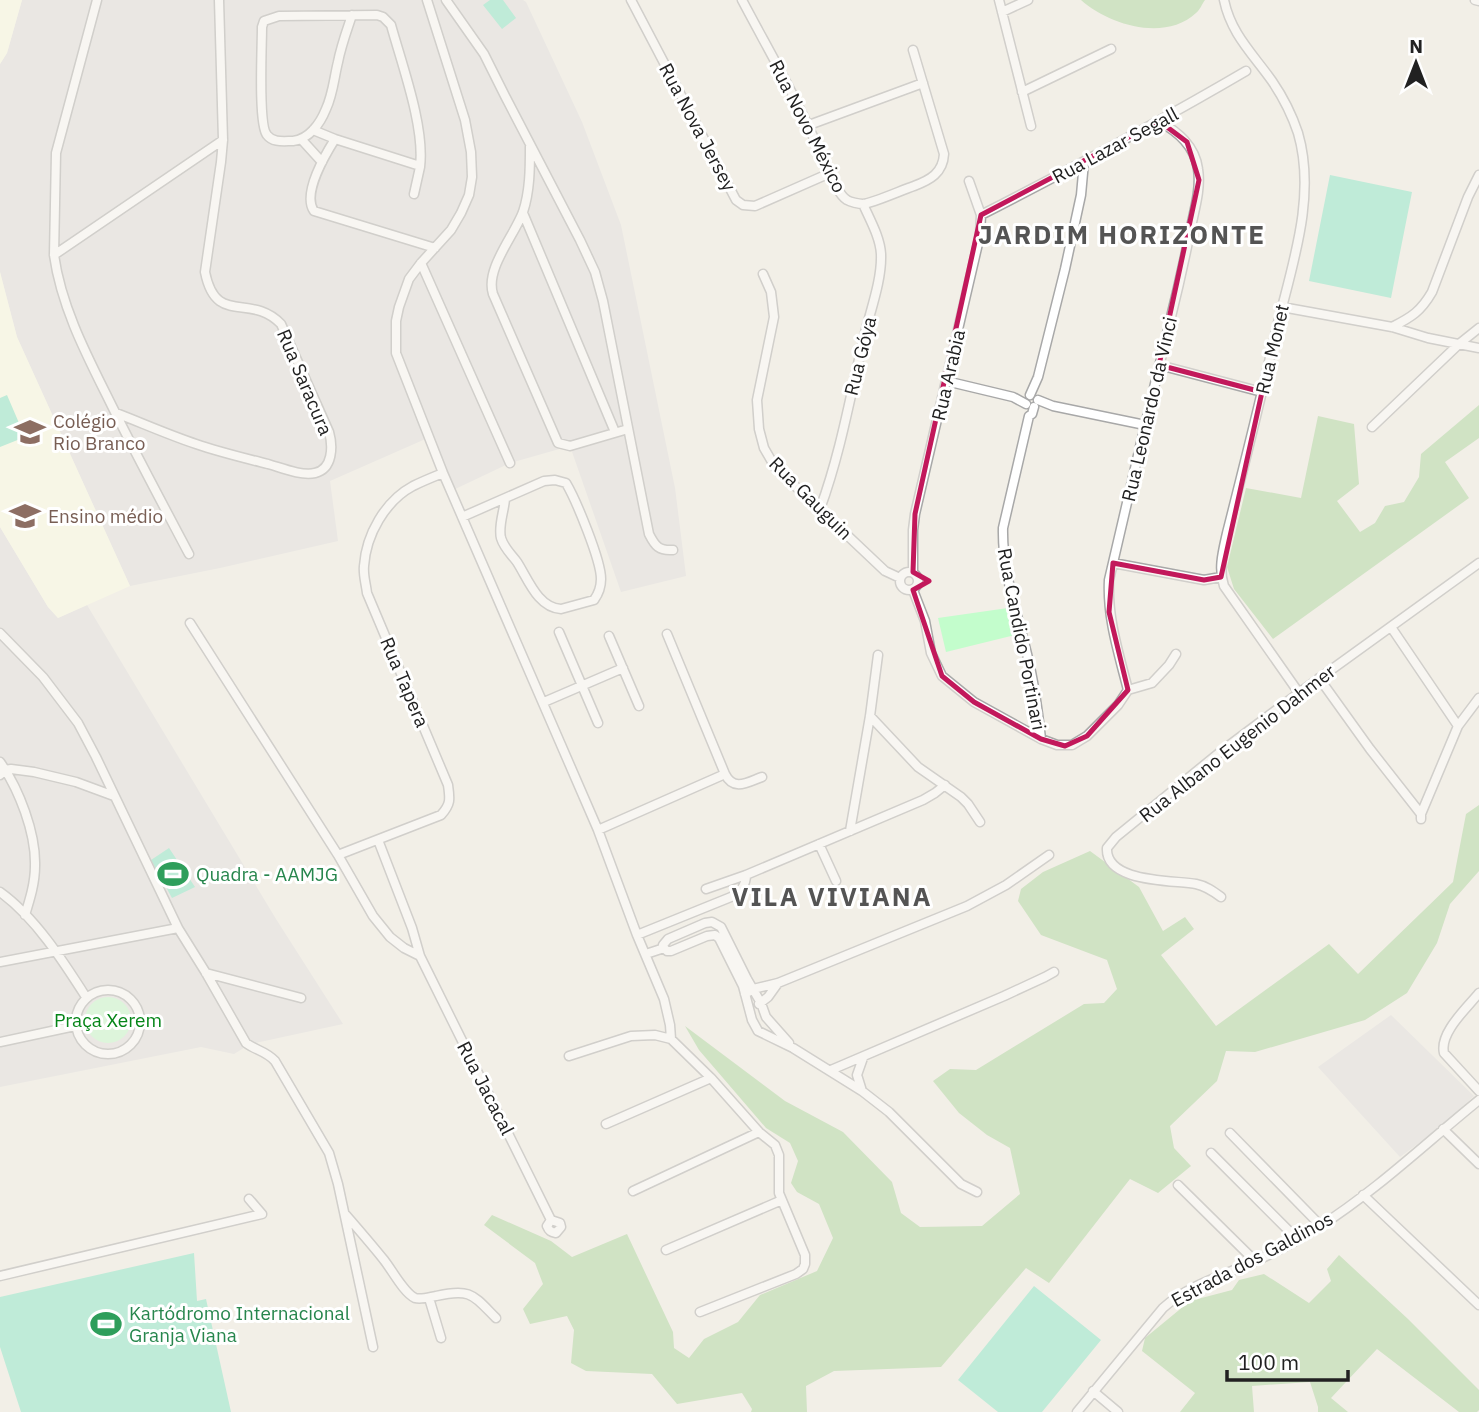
<svg xmlns="http://www.w3.org/2000/svg" width="1479" height="1412" font-family="'IBM Plex Sans',sans-serif">
	<style>
		.residential { fill: #dfdede }
		.education { fill: #fdffe4 }
		.forest { fill: #a7d49a }
		.park { fill: #c3fdcc }
		.pitch { fill: #81e6c5 }
		.lines { fill: none; stroke-linecap: round; stroke-linejoin: round }
		.minor-casing { stroke: #a8a8a8; stroke-width: 11 }
		.minor { stroke: #fff; stroke-width: 8 }
		.marked { fill: none; stroke: #c2185b; stroke-width: 5; stroke-linejoin: round }
		.labels { text-anchor: middle; dominant-baseline: central; stroke-width: 6; stroke-linejoin: round; paint-order: stroke }
		.street-label { font-size: 19px; fill: #212121; stroke: #fff }
		.education-label { font-size: 19px; fill: #785e54; stroke: #fff; text-anchor: start }
		.leisure-label { font-size: 19px; fill: #27864d; stroke: #fff; text-anchor: start }
		.park-label { font-size: 19px; fill: #058518; stroke: #fff }
		.district-label { font-size: 26px; font-weight: bold; letter-spacing: 2px; fill: #545454; stroke: #fff }
	</style>
	<rect width="100%" height="100%" fill="#f2efe7"/>
	<path class="residential" d="M 22,0 L 422,0 L 454,88 L 427,0 L 523,0 L 526,2 L 582,122 L 621,225 L 675,488 L 686,576 L 621,592 L 570,446 L 510,463 L 451,491 L 430,437 L 330,481 L 338,541 L 220,568 L 130,586 L 17,337 L 0,272 L 0,64 L 7,53 Z
		M 0,527 L 48,607 L 58,618 L 87,605 L 276,919 L 343,1024 L 250,1044 L 234,1054 L 201,1047 L 0,1087 Z
		M 1391,1015 L 1474,1096 L 1438,1129 L 1400,1157 L 1318,1067 Z"/>
	<path class="education" d="M 0,0 L 22,0 L 7,53 L 0,64 Z
		M 0,272 L 17,337 L 130,586 L 58,618 L 48,607 L 0,527 Z"/>
	<path class="forest" d="M 1081,0 L 1205,0 C 1202,4 1200,10 1196,13 C 1165,42 1109,25 1081,0 Z
		M 1479,405 L 1479,438 L 1445,462 L 1469,498 L 1273,639 L 1234,589 L 1227,567 L 1246,488 L 1301,498 L 1318,416 L 1354,424 L 1359,484 L 1337,501 L 1360,532 L 1375,523 L 1385,506 L 1404,502 L 1419,477 L 1421,454 Z
		M 1479,805 L 1479,871 L 1450,904 L 1437,943 L 1407,993 L 1365,1020 L 1255,1052 L 1226,1051 L 1217,1081 L 1170,1126 L 1174,1148 L 1191,1166 L 1158,1193 L 1130,1179 L 1049,1283 L 1026,1268 L 941,1367 L 834,1371 L 806,1386 L 807,1412 L 751,1412 L 752,1409 L 742,1393 L 677,1404 L 652,1374 L 586,1371 L 571,1363 L 574,1330 L 567,1316 L 530,1324 L 523,1309 L 543,1284 L 535,1263 L 484,1225 L 492,1215 L 551,1241 L 572,1257 L 627,1234 L 673,1332 L 674,1348 L 689,1358 L 704,1339 L 738,1322 L 760,1295 L 817,1271 L 833,1238 L 819,1204 L 797,1192 L 791,1183 L 798,1161 L 790,1143 L 766,1128 L 699,1050 L 685,1026 L 785,1101 L 843,1132 L 892,1182 L 901,1213 L 920,1227 L 982,1226 L 1020,1194 L 1010,1148 L 987,1135 L 959,1113 L 933,1081 L 950,1069 L 976,1070 L 1084,1004 L 1104,1003 L 1117,989 L 1107,960 L 1041,935 L 1018,901 L 1021,889 L 1043,872 L 1090,851 L 1139,887 L 1163,931 L 1185,917 L 1194,929 L 1161,955 L 1216,1026 L 1329,944 L 1358,974 L 1453,882 L 1466,814 Z
		M 1339,1255 L 1408,1319 L 1479,1390 L 1479,1410 L 1477,1412 L 1459,1412 L 1377,1349 L 1331,1398 L 1348,1412 L 1318,1412 L 1318,1407 L 1310,1382 L 1252,1386 L 1254,1412 L 1180,1412 L 1195,1393 L 1142,1351 L 1145,1338 L 1190,1301 L 1232,1290 L 1239,1280 L 1264,1274 L 1309,1303 L 1331,1281 L 1327,1269 Z"/>
	<path class="park" d="M 1008,608 L 1015,635 L 946,652 L 938,618 Z
		M85 1020a23 23 0 1 1 46 0a23 23 0 1 1-46 0Z"/>
	<path class="pitch" d="M 490,0 L 503,0 L 516,18 L 502,29 L 483,5 Z
		M 1330,175 L 1412,192 L 1391,298 L 1309,281 Z
		M 7,395 L 25,437 L 0,447 L 0,398 Z
		M 169,848 L 195,887 L 172,898 L 151,860 Z
		M 194,1253 L 197,1301 L 206,1299 L 231,1412 L 21,1412 L 0,1347 L 0,1297 Z
		M 1034,1286 L 1101,1340 L 1042,1412 L 998,1412 L 958,1380 Z"/>
	<g class="lines">
		<g class="minor-casing">
			<path id="minor" d="M 97,0 L 56,153 L 54,255 C 61,305 85,352 107,396 C 133,449 161,501 189,554
				M 427,0 L 465,120 L 471,152 L 472,177 L 469,195 L 461,213 L 451,230 L 421,263 L 409,279 L 399,307 L 396,321 L 396,353 L 443,473 L 598,830 L 637,935 L 664,999 L 670,1025 L 671,1039
				M 446,0 L 484,54 L 505,96 L 580,240 L 595,272 L 603,301 L 649,534 C 655,546 659,551 673,550
				M 631,0 L 736,200 L 743,205 L 755,206 L 830,173
				M 742,0 C 770,53 800,104 823,159 C 828,169 837,194 847,200 C 850,202 859,204 863,204 C 873,203 902,190 914,186 C 930,180 943,173 944,154 L 913,50
				M 999,0 L 1031,126
				M 1224,0 C 1231,34 1253,54 1272,81 C 1283,97 1292,115 1298,133 C 1317,198 1291,268 1276,331 C 1261,399 1244,466 1227,533 C 1223,551 1218,568 1224,586 L 1299,693
				M 1475,0 L 1479,1
				M 1002,12 L 1028,0
				M 352,15 C 347,30 341,46 338,62 C 334,78 333,94 326,109 C 320,124 309,139 293,141 C 284,141 273,143 267,135 C 258,125 262,46 262,27 L 264,21 L 279,16 L 377,15 L 383,17 L 391,25 C 402,65 425,127 420,167 C 418,176 416,185 414,194
				M 1022,92 L 1111,49
				M 809,125 L 923,83
				M 313,130 L 335,139 L 420,166
				M 335,139 C 325,155 302,194 314,211 L 435,248
				M 302,140 L 322,162
				M 530,146 C 530,168 530,191 523,212 C 514,236 485,269 493,294 L 558,443 L 570,446 L 628,429
				M 523,213 L 615,432
				M 981,215 C 1071,169 1159,122 1246,71
				M 54,255 L 223,140
				M 421,263 L 510,463
				M 763,274 L 771,292 L 774,317 L 757,400 L 759,429 L 764,448 L 775,467 L 885,571 L 900,578
				M 1282,307 L 1392,327 L 1428,338 L 1479,348
				M 1392,327 C 1412,317 1421,311 1432,292 L 1468,197 L 1479,175
				M 1159,365 L 1262,392
				M 946,381 L 1013,397 L 1026,404
				M 1030,395 L 1038,377 L 1065,269 L 1081,195 L 1084,162
				M 1038,400 L 1053,406 L 1145,425
				M 1034,407 L 1032,414 L 1029,416 L 1003,528 C 1002,572 1017,612 1027,654 C 1034,682 1038,711 1041,739
				M 116,413 C 142,423 169,435 196,444 C 219,452 244,458 268,464 C 282,468 301,476 315,473 C 333,469 333,446 329,432 L 281,324 C 250,292 216,327 205,272 L 221,162 L 223,140 L 219,0
				M 1372,427 L 1459,344 L 1479,328
				M 820,509 C 841,452 851,392 865,333 C 871,309 882,279 881,254 C 880,237 870,220 863,204
				M 462,517 L 544,481 L 555,480 L 566,483 C 576,500 601,560 601,579 C 601,587 599,593 594,600 L 561,609 C 538,608 528,579 517,562 C 511,554 504,548 501,538 C 498,526 504,512 505,499
				M 1113,563 L 1204,580 L 1221,577
				M900 581a9 9 0 1 1 18 0a9 9 0 1 1-18 0Z
				M 913,572 L 913,530 L 915,514 L 980,235 L 981,215 L 969,181
				M 913,590 L 925,621 L 931,653 L 942,676 L 974,702 L 1041,739 L 1057,745 L 1072,745 L 1087,736 L 1118,705 L 1128,690 L 1152,683 L 1169,665 L 1176,654
				M 190,623 L 338,855 L 373,916 L 390,937 L 404,948 L 420,956
				M 1391,627 L 1458,726
				M 559,632 L 598,723
				M 0,633 L 43,677 L 78,723 L 96,757 L 178,928 L 206,973 L 246,1043 C 255,1050 266,1051 275,1061 L 329,1153 L 338,1184 L 373,1347
				M 609,636 L 639,706
				M 1319,678 L 1370,749 L 1421,814 L 1421,819
				M 1128,690 C 1119,654 1107,618 1109,580 C 1129,494 1149,407 1170,321 C 1178,289 1185,258 1191,227 C 1195,208 1201,188 1198,169 C 1195,146 1178,132 1159,121
				M 544,702 L 623,668
				M 870,716 L 918,767 L 961,797 L 968,804 L 980,822
				M 0,762 C 19,789 36,833 35,866 C 35,883 30,899 25,915
				M 725,774 C 734,792 748,782 762,777
				M 0,775 L 5,770 L 11,769 L 34,772 L 76,782 L 114,796
				M 1421,814 L 1458,726 L 1479,698
				M 598,830 L 725,774 L 667,634
				M 850,831 L 870,716 L 878,655
				M 378,840 L 412,928 L 420,956 L 551,1220 L 560,1223 L 561,1227 L 556,1233 C 551,1232 549,1231 547,1226 L 551,1220
				M 819,844 L 836,881
				M 338,855 L 441,815 C 451,804 450,799 448,785 L 367,593 C 366,584 363,575 364,566 C 366,535 385,501 413,486 C 423,481 433,477 443,473
				M 706,889 L 746,875 L 923,800 L 935,793 L 945,785
				M 0,892 C 35,917 63,961 86,997
				M 1221,897 C 1213,891 1206,886 1196,884 C 1173,880 1105,883 1107,848 L 1116,837 L 1219,753 L 1299,693 L 1479,563
				M 637,935 L 731,897 C 740,892 746,886 746,875
				M 664,948 L 663,945 L 668,939 L 705,923 L 712,922 L 721,927 L 747,979 L 761,1003 L 766,1017 L 789,1043
				M 646,954 L 664,948 L 667,951 L 671,951 L 707,936 L 715,935 L 719,938 L 743,986 L 752,1020 L 758,1031 L 793,1048 L 862,1091 L 889,1112 L 961,1184 L 977,1192
				M 0,962 L 178,928
				M 206,973 L 301,998
				M76 1022a32 32 0 1 1 64 0a32 32 0 1 1-64 0Z
				M 1479,993 C 1467,1008 1439,1033 1444,1053 L 1479,1091
				M 745,994 L 753,989 L 778,983 L 967,906 L 1006,885 L 1049,855
				M 759,1004 L 768,997 L 778,983
				M 0,1042 L 75,1026
				M 569,1056 L 631,1036 L 655,1035 L 671,1039 L 711,1078 L 759,1132 L 775,1145 L 779,1155 L 779,1193 L 805,1255 L 805,1264 L 803,1269 L 796,1274 L 700,1312
				M 831,1070 L 1004,996 L 1045,977 L 1054,972
				M 862,1091 L 857,1075 L 863,1058
				M 606,1124 L 711,1078
				M 1443,1129 L 1479,1164
				M 1230,1133 L 1321,1226
				M 1211,1153 L 1297,1239
				M 1178,1185 L 1255,1261
				M 633,1191 L 759,1132
				M 1363,1195 L 1479,1305
				M 346,1215 C 359,1230 372,1245 384,1260 C 392,1270 404,1293 415,1298 C 421,1300 430,1297 436,1296 C 471,1288 473,1295 496,1318
				M 666,1250 L 782,1200
				M 0,1276 L 262,1214 L 249,1199
				M 429,1298 L 441,1338
				M 1093,1391 L 1118,1412
				M 1077,1412 L 1163,1308 C 1189,1285 1222,1276 1253,1262 C 1276,1252 1299,1240 1319,1227 C 1377,1190 1427,1142 1479,1100"/>
		</g>
		<use href="#minor" class="minor"/>
	</g>
	<path d="M0 0H1479V1412H0ZM 1159,121 L 1187,142 L 1199,180 L 1159,365 L 1262,392 L 1221,577 L 1204,580 L 1113,563 L 1109,612 L 1128,690 L 1087,736 L 1065,746 L 1041,739 L 974,702 L 942,676 L 913,590 L 929,581 L 913,572 L 915,514 L 981,215 Z" fill="#f2efe7" fill-opacity=".55" fill-rule="evenodd"/>
	<path class="marked" d="M 1159,121 L 1187,142 L 1199,180 L 1159,365 L 1262,392 L 1221,577 L 1204,580 L 1113,563 L 1109,612 L 1128,690 L 1087,736 L 1065,746 L 1041,739 L 974,702 L 942,676 L 913,590 L 929,581 L 913,572 L 915,514 L 981,215 Z"/>
	<defs>
		<g id="school-bare" transform="scale(2.415)"><path d="M0-5L7-2L0 1L-7-2ZM-4 1L0 2.5L4 1V4Q0 6-4 4Z" fill="#8d6e63" stroke="#fff" stroke-width="2.5" paint-order="stroke"/></g>
		<g id="stadium-bare" transform="scale(2.415)"><path d="M0-5a6.5 5 0 1 0 0 10a6.5 5 0 1 0 0-10ZM-3.5-1.8h7v3.6h-7Z" fill="#2e9e5b" stroke="#fff" stroke-width="2.5" paint-order="stroke"/></g>
	</defs>
	<g fill-rule="evenodd">
		<use href="#school-bare" x="30" y="432"/>
		<use href="#school-bare" x="25" y="516"/>
		<use href="#stadium-bare" x="173" y="874"/>
		<use href="#stadium-bare" x="106" y="1324"/>
	</g>
	<g class="labels">
		<g class="street-label">
			<text transform="translate(808 126) rotate(63)">Rua Novo México</text>
			<text transform="translate(698 127) rotate(62)">Rua Nova Jersey</text>
			<text transform="translate(1115 145) rotate(-28)">Rua Lazar Segall</text>
			<text transform="translate(1272 349) rotate(-77)">Rua Monet</text>
			<text transform="translate(860 356) rotate(-76)">Rua Góya</text>
			<text transform="translate(948 375) rotate(-77)">Rua Arabia</text>
			<text transform="translate(305 382) rotate(67)">Rua Saracura</text>
			<text transform="translate(1149 409) rotate(-77)">Rua Leonardo da Vinci</text>
			<text transform="translate(811 498) rotate(45)">Rua Gauguin</text>
			<text transform="translate(1022 639) rotate(79)">Rua Candido Portinari</text>
			<text transform="translate(405 682) rotate(67)">Rua Tapera</text>
			<text transform="translate(1237 743) rotate(-38)">Rua Albano Eugenio Dahmer</text>
			<text transform="translate(486 1088) rotate(63)">Rua Jacacal</text>
			<text transform="translate(1252 1259) rotate(-28)">Estrada dos Galdinos</text>
		</g>
		<g class="education-label">
			<text x="53" y="421">Colégio<tspan x="53" dy="22">Rio Branco</tspan></text>
			<text x="48" y="516">Ensino médio</text>
		</g>
		<g class="leisure-label">
			<text x="196" y="874">Quadra - AAMJG</text>
			<text x="129" y="1313">Kartódromo Internacional<tspan x="129" dy="22">Granja Viana</tspan></text>
		</g>
		<g class="park-label">
			<text x="108" y="1020">Praça Xerem</text>
		</g>
		<g class="district-label">
			<text x="1122" y="234">JARDIM HORIZONTE</text>
			<text x="832" y="896">VILA VIVIANA</text>
		</g>
	</g>
	<g transform="translate(1416 63)" stroke="#ffffff" stroke-width="5" paint-order="stroke">
	<path d="M0-5L12 26L0 18L-12 26Z" fill="#212121"/>
	<text y="-10" font-size="19" font-weight="bold" text-anchor="middle" fill="#212121">N</text>
	</g>
	<path d="M1227 1370v10h121v-10" fill="none" stroke="#212121" stroke-width="3.5"/>
	<text x="1238" y="1370" font-size="21" fill="#212121" stroke="#ffffff" stroke-width="5" paint-order="stroke">100 m</text>
</svg>
